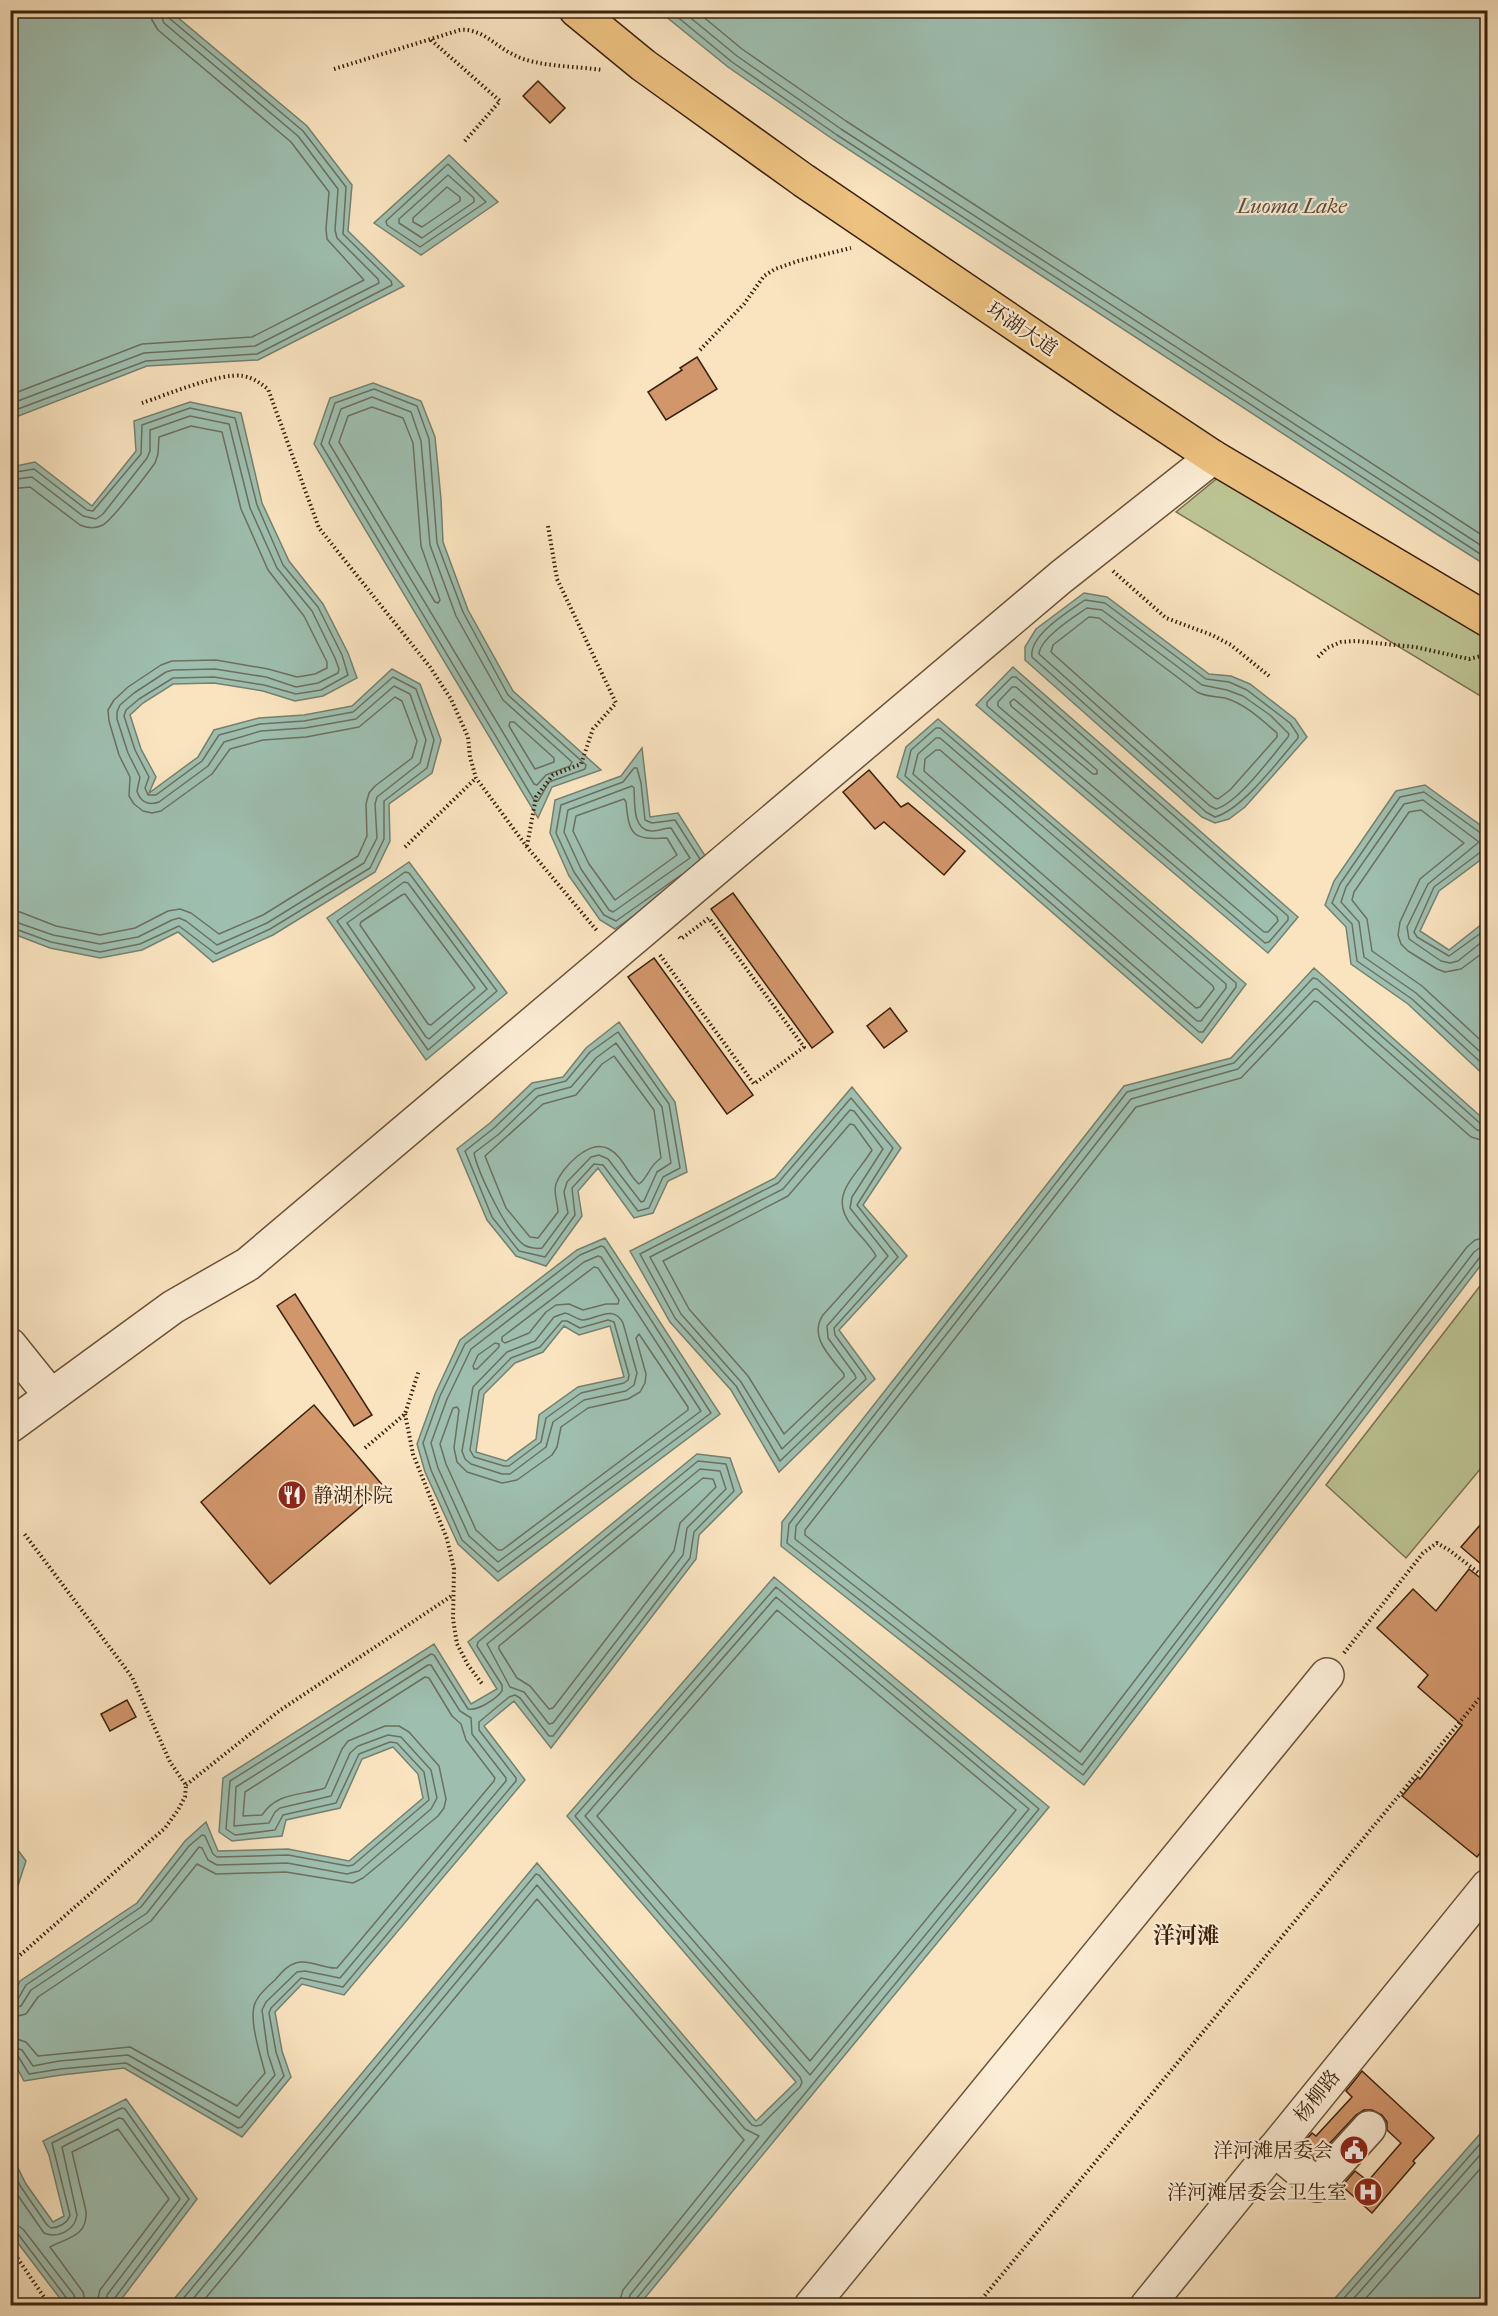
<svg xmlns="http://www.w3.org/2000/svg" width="1498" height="2316" font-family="'IM FELL French Canon','Noto Serif SC',serif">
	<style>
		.green { fill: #bcc493; stroke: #7c7250; stroke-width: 1.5 }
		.water { fill: #9ebfb0; stroke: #76806e; stroke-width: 1.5; fill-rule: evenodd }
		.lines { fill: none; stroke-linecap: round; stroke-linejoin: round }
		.shore { stroke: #6c705e; stroke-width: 1.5 }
		.building { fill: #d2966b; stroke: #3b210c; stroke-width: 1.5 }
		.minor-casing { stroke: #6b5239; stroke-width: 36 }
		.major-casing { stroke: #3b210c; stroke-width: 36 }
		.path { stroke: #3b210c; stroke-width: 4; stroke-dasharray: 1.5 3; stroke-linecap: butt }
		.minor { stroke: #fcedd6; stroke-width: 33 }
		.major { stroke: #edc280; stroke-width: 33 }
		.labels { text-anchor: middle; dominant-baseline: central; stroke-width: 4.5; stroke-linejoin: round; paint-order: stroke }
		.street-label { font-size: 20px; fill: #3b210c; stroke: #fcedd6 }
		.poi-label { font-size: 20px; fill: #3b210c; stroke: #fcedd6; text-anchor: end }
		.water-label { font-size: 21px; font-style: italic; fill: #59503d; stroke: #fcedd6 }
		.quarter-label { font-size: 22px; font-weight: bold; fill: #3b210c; stroke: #fcedd6 }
	</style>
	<rect width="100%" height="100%" fill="#fae4c0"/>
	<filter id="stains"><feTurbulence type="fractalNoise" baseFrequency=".00333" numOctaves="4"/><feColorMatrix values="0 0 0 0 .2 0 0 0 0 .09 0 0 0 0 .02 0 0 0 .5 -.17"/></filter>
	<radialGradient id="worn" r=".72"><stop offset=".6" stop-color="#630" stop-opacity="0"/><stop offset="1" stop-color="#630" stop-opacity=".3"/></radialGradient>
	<path class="green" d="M 1220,476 L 1487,635 L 1487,700 L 1176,512 Z
		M 1487,1277 L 1487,1461 L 1406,1558 L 1326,1485 Z"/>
	<path class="water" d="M 11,10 L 170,11 L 307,126 L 352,185 L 348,231 L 404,286 L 258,360 L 147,366 L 11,419 Z
		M 659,11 L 1487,11 L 1487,566 L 1435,533 L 834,140 L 728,67 Z
		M 449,155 L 498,202 L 421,255 L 374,223 Z
		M 373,383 L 421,401 L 435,437 L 441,499 L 443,542 L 468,610 L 513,691 L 601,770 L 552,787 L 538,818 L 314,444 L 330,398 Z
		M 190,402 L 241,413 L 262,503 L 289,561 L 323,604 L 348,653 L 357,678 L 323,696 L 295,701 L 263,691 L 214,683 L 173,684 L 143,703 L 130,715 L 141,749 L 156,777 L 149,793 L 198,757 L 214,730 L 259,718 L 304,715 L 352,706 L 392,669 L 420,684 L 441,740 L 432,773 L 389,804 L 390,841 L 375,872 L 273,935 L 213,962 L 178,932 L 142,950 L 100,958 L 50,948 L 11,933 L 11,467 L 35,462 L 92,506 L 136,451 L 134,421 Z
		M 1084,593 L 1107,597 L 1209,674 L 1231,676 L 1250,684 L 1295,719 L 1307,737 L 1245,807 L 1229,819 L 1215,823 L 1202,817 L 1025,660 L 1025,647 L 1036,629 Z
		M 1013,667 L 1298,917 L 1268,953 L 976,705 Z
		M 938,719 L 1246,984 L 1202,1043 L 897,777 L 906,747 Z
		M 642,748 L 650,817 L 678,813 L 709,862 L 615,929 L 600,920 L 569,876 L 550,833 L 555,800 L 621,776 Z
		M 1425,785 L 1487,830 L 1487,855 L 1439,891 L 1420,931 L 1449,950 L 1487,920 L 1487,1078 L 1408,1004 L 1351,964 L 1346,927 L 1325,905 L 1334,881 L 1396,791 Z
		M 409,862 L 507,993 L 426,1060 L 327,918 Z
		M 1314,968 L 1487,1122 L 1487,1257 L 1084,1785 L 781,1546 L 782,1522 L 1124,1086 L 1231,1058 Z
		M 619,1022 L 675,1102 L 687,1172 L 668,1181 L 653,1213 L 634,1218 L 598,1168 L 578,1191 L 582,1216 L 546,1266 L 516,1256 L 487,1220 L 457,1149 L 490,1123 L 532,1083 L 563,1077 L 586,1048 Z
		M 852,1087 L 901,1148 L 863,1205 L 907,1256 L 839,1330 L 875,1379 L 779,1472 L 731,1390 L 670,1322 L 630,1251 L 775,1178 Z
		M 605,1238 L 720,1414 L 498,1581 L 458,1544 L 425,1472 L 417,1444 L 435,1394 L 460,1340 L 577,1250 ZM 564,1326 L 579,1335 L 610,1326 L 624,1377 L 578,1387 L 539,1415 L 536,1439 L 506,1461 L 476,1452 L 484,1394 L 515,1363 L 543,1352 Z
		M 697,1454 L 730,1458 L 742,1492 L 699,1535 L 696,1559 L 551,1748 L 514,1701 L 484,1726 L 525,1780 L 344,1995 L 302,1984 L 275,2012 L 282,2051 L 291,2077 L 242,2137 L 124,2068 L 61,2075 L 24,2081 L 10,2055 L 11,2000 L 20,1981 L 137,1903 L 185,1841 L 206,1822 L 218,1851 L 288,1849 L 349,1861 L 423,1798 L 418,1774 L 393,1747 L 362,1759 L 340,1808 L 286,1820 L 282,1836 L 232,1841 L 219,1832 L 223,1778 L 434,1644 L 471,1704 L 497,1689 L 468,1642 Z
		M 774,1577 L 1049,1807 L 639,2305 L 169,2305 L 537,1863 L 756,2121 L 796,2082 L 567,1816 Z
		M 11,1841 L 26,1861 L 11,1907 Z
		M 126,2099 L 197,2199 L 117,2305 L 65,2305 L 11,2234 L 11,2154 L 26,2184 L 53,2222 L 64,2216 L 49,2155 L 43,2141 Z
		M 1487,2126 L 1487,2305 L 1329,2305 Z"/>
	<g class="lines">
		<path class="shore" d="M 669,10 L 732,62 L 837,135 L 1488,559
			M 681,10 L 737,56 L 841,129 L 1488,550
			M 695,10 L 742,49 L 846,121 L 1488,539
			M 448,164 L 486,202 L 420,247 L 387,225 L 386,221 Z
			M 448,175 L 474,198 L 474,202 L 422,238 L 399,223 L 399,219 Z
			M 447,187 L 460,197 L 460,201 L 422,227 L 413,222 L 413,218 Z
			M 374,389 L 417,406 L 429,439 L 437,543 L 463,612 L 508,695 L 586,765 L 585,769 L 549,782 L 538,801 L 534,800 L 321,444 L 335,403 Z
			M 10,395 L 142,344 L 252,337 L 364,280 L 327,239 L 326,229 L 329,192 L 291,142 L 158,30 L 152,20 L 150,10
			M 372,397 L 411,412 L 421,441 L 430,545 L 456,616 L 503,700 L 572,762 L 570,766 L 546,775 L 537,785 L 534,784 L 329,443 L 341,409 Z
			M 10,404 L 144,353 L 255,346 L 379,283 L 378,279 L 337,238 L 335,230 L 338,189 L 298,136 L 164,23 L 159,10
			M 372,407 L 403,418 L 413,443 L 421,546 L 440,600 L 438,603 L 435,602 L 339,442 L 348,416 Z
			M 10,412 L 146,361 L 257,354 L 392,285 L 391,281 L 343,234 L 346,187 L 303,131 L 169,18 L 167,10
			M 10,473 L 34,469 L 87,510 L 93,511 L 141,454 L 142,425 L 190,408 L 235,418 L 257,505 L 283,565 L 318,607 L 342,655 L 348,675 L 321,690 L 296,694 L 264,685 L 214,677 L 173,678 L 139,699 L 126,710 L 124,716 L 135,750 L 149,777 L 145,788 L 148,795 L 156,795 L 202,761 L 219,735 L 260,724 L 304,721 L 353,712 L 393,677 L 416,689 L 434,740 L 427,768 L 384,801 L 384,839 L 370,868 L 270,929 L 216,954 L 179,926 L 140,944 L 100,952 L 51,942 L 10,927
			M 10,480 L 32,477 L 83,516 L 96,519 L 103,514 L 147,458 L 150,451 L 150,430 L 190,416 L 229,424 L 250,508 L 277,568 L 312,611 L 335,658 L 339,669 L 338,673 L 318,683 L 296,687 L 266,677 L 215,669 L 173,670 L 166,672 L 134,693 L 120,705 L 117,712 L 117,719 L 128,753 L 140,777 L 137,791 C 140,802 149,806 159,802 L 208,766 L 224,742 L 261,731 L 305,728 L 356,719 L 394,686 L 410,694 L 426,740 L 420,763 L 377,797 L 375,804 L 377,838 L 364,863 L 267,923 L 217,945 L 186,921 L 179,918 L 172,920 L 138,937 L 100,944 L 53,935 L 10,920
			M 10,489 L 30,487 L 80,525 C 87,528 95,529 103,525 C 112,520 147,474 155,463 L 158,454 L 159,437 L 191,426 L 222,432 L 241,509 L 268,570 L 304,616 L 327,662 L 327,668 L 315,674 L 297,677 L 268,669 L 216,660 L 172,661 L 161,665 L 128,687 L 114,700 L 108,710 L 109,721 L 119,755 L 130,777 L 129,796 L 134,804 L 143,811 L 152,813 L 161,811 L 212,774 L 230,749 L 263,740 L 306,737 L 359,727 L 395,697 L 402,701 L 417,741 L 412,758 L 375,786 L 369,793 L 366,804 L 367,836 L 358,856 L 263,915 L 219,934 L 191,913 L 180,909 L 168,911 L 135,928 L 100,935 L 56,926 L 20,912 L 10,911
			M 1085,600 L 1105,603 L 1206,679 L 1229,682 L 1247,690 L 1290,723 L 1298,735 L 1298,738 C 1278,761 1243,809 1215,817 L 1206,812 L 1032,657 C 1029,635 1068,612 1085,600 Z
			M 1087,608 L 1102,610 L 1202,685 L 1227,690 L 1243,696 L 1270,715 L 1289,734 L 1288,737 C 1272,756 1238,803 1216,809 L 1210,806 L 1039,654 C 1040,638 1074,617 1087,608 Z
			M 1089,617 L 1099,618 L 1197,692 C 1206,697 1215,696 1225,698 C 1244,703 1262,720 1277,733 L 1277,737 L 1230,790 L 1218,799 L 1215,798 L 1051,652 L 1053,645 Z
			M 1012,677 L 1016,677 L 1288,916 L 1288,920 L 1269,942 L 1265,943 L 987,706 L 987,702 Z
			M 1012,687 L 1016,687 L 1277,917 L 1278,921 L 1268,932 L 1264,932 L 998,706 L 998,702 Z
			M 1014,699 L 1097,770 L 1097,774 L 1093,774 L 1011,706 L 1010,702 Z
			M 510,722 L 514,722 L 554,758 L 554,762 L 535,769 L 509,726 Z
			M 936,728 L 940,728 L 1236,983 L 1236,987 L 1203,1032 L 1199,1032 L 905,776 L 911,750 Z
			M 936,738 L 940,738 L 1226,984 L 1226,988 L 1201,1021 L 1197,1021 L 913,774 L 918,754 Z
			M 936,750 L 940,750 L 1213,986 L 1214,989 L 1200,1007 L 1196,1008 L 924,771 L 925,759 Z
			M 632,786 L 634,788 C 635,802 632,830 651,831 C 658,831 665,828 671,828 L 690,858 L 613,912 L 609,910 L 581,869 L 564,832 L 568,810 Z
			M 624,799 L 626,802 C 629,836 633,840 667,838 L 677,855 L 615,900 L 589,864 L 573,831 L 576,816 Z
			M 1488,835 L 1482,834 L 1424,792 L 1400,797 L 1340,884 L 1332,903 L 1352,924 L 1357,961 L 1412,999 L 1488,1069
			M 1488,850 L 1482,851 L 1434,887 L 1414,932 L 1417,937 L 1449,956 L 1488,928
			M 405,872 L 409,873 L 497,991 L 428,1050 L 337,921 Z
			M 681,875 L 616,921 L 604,915 L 574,872 L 556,833 L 561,805 L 623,782 L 634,768 L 637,768 L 641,783 L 645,820 L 652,823 L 675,820 L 700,859
			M 404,882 L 408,883 L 487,989 L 429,1039 L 426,1037 L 347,923 Z
			M 405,894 L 475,988 L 431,1025 L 428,1024 L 360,925 L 361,922 L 402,895 Z
			M 1488,937 L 1458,961 L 1450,963 L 1441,961 L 1409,939 L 1407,927 L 1428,884 L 1479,842 L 1423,800 L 1404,804 L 1346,887 L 1341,902 L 1359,922 L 1364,957 L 1416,993 L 1488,1059
			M 1488,949 L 1461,969 L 1445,972 L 1437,969 L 1408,951 L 1401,944 L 1398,935 L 1400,922 L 1420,879 L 1464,843 L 1421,810 L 1409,812 L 1354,892 L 1352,900 L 1367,919 L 1372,951 L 1422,986 L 1488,1047
			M 618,1032 L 669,1104 L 680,1168 L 663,1177 L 649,1208 L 638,1211 L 603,1165 L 594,1164 L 572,1188 L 575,1215 L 545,1257 L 519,1251 L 492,1217 L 465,1151 L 494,1128 L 535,1089 L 566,1081 L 590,1052 Z
			M 616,1043 L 662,1107 L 671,1163 L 657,1172 L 644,1201 L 641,1202 L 608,1159 L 599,1155 L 591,1157 L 567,1182 L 564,1192 L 568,1213 L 542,1248 C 538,1249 529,1248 524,1245 C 507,1233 478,1173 474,1153 L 499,1134 L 538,1096 L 571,1087 L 596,1058 Z
			M 614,1056 L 654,1110 L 661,1158 C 648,1167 648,1178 639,1184 C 628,1175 623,1156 609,1149 C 590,1138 562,1167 556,1184 C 553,1193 558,1203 558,1212 L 538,1238 L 530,1237 L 506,1208 L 485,1156 L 543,1104 L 576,1095 L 602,1064 Z
			M 851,1098 L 893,1148 L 857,1205 L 898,1257 L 834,1328 L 835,1335 L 865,1376 L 866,1379 L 780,1461 L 736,1386 L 675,1318 L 640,1254 L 778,1183 Z
			M 850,1110 L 854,1111 L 883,1149 L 852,1197 L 850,1208 L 888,1256 L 827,1326 L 828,1338 L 855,1375 L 856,1378 L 782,1449 L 741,1382 L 681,1314 L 650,1257 L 783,1189 Z
			M 850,1124 L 854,1125 L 872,1150 C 856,1177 826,1196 853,1227 C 860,1236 871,1246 876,1256 L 823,1315 C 808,1337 831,1357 844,1374 L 844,1377 L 784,1434 L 748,1376 L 689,1309 L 663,1261 L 788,1196 Z
			M 1488,1126 L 1481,1124 L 1317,979 L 1313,978 L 1234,1063 L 1127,1092 L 789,1524 L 787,1543 L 1083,1775 L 1480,1257 L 1488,1254
			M 1488,1133 L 1477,1130 L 1317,989 L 1314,989 L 1238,1069 L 1131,1099 L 796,1526 L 795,1539 L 1082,1765 L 1474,1252 L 1481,1247 L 1488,1246
			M 1488,1142 L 1471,1137 L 1318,1002 L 1314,1001 L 1241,1078 L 1136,1107 L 805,1530 L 805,1535 L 1080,1752 L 1467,1247 L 1475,1240 L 1488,1237
			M 601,1246 L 604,1247 L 711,1413 L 498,1572 L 462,1540 L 431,1470 L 423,1443 L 440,1396 L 465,1344 L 580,1255 Z
			M 598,1256 L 601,1257 L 701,1411 L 498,1562 L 469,1536 L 438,1468 L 431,1443 L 447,1399 L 471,1349 L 584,1262 Z
			M 594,1267 L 598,1268 L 619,1300 L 618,1304 L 606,1304 L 583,1310 L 569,1304 L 556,1305 L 546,1312 L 529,1333 L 505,1343 L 502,1341 L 502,1337 Z
			M 565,1313 C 571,1314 577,1320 583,1320 C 598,1319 613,1304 623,1323 L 637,1373 L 634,1385 L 626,1391 L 584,1400 L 553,1422 L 546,1447 L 510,1474 L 502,1474 L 471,1464 L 465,1459 L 462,1451 L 473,1387 L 507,1352 L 535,1341 L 554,1317 Z
			M 562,1321 L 567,1321 L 580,1328 L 608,1320 L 614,1322 L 629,1375 L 628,1380 L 624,1383 L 581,1393 L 546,1418 L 541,1442 L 509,1466 L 504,1466 L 474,1457 L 470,1450 L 479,1391 L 511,1358 L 540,1347 Z
			M 639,1334 L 688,1407 L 688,1410 L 502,1550 L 498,1550 L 476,1530 L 446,1464 L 440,1444 L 453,1408 L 457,1407 L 459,1410 L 454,1448 L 457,1462 L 467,1472 L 502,1483 L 517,1480 L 552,1455 L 557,1447 L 561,1427 L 588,1408 L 628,1399 L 640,1392 L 645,1383 L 646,1374 L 636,1338 Z
			M 495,1343 L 499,1344 L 499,1347 L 477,1369 L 474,1369 L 473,1366 L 478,1355 Z
			M 700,1469 L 720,1471 L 726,1489 L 687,1528 L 683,1555 L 553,1723 L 549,1724 L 524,1692 L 510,1687 L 487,1644 Z
			M 703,1478 L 713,1479 L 716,1487 L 680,1523 L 674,1551 L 553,1708 L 549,1709 L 530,1686 L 517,1678 L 499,1649 L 499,1646 Z
			M 776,1597 L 1029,1809 L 810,2075 L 585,1816 Z
			M 777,1610 L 1016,1810 L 810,2061 L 597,1816 Z
			M 10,2002 L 18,1999 L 26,1985 L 141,1907 L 189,1846 L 202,1835 L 205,1836 L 213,1854 L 217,1857 L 288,1855 L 348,1866 L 353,1865 L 429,1800 L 424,1772 L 397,1743 L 390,1742 L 359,1754 L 336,1803 L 283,1815 L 275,1830 L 235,1835 L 226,1829 L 230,1781 L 431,1654 L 434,1655 L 468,1709 C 478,1711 496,1699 502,1691 L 502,1685 L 477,1646 L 478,1642 L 698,1461 L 726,1464 L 734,1491 L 694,1532 L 690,1558 L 553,1736 L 549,1736 L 520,1698 L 515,1695 L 509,1697 L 479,1722 L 479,1730 L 516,1778 L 516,1781 L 343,1987 L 301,1978 L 271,2008 L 269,2013 L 276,2052 L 284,2076 L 242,2127 L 238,2128 L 126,2063 L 60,2069 L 29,2074 L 18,2056 L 10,2054
			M 10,2009 L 21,2006 L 31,1990 L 147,1913 L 199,1847 L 202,1848 L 208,1860 L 217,1865 L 287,1863 L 347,1874 L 359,1871 L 431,1809 L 437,1798 L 431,1770 L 401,1737 L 388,1735 L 358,1746 L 350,1753 L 331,1796 L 280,1808 L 275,1812 L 269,1823 L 234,1826 L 236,1787 L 428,1665 L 431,1665 L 460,1711 L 471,1718 L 472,1734 L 506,1778 L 506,1781 L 340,1978 L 305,1971 L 297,1972 L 266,2002 L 262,2010 L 268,2054 L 275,2075 L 239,2118 L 128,2055 L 59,2061 L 33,2066 L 22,2050 L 10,2046
			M 10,2018 L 26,2014 L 38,1997 L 151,1921 L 197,1864 L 216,1874 L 286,1872 L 353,1883 L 363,1878 L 438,1816 L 444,1808 L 446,1799 L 439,1766 L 409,1732 L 399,1726 L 385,1726 L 348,1741 L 342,1749 L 325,1788 C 300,1796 277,1792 262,1815 L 243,1816 L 245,1792 L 425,1677 L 429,1678 L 452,1716 L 461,1724 L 466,1740 L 495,1778 L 494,1781 L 337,1968 C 325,1969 313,1961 301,1962 C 289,1963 282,1972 275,1980 C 268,1986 260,1993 256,2001 C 247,2017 261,2056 265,2073 L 237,2106 L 130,2047 L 38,2056 L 26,2042 L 10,2037
			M 10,2168 L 21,2187 L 47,2225 L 51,2228 C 58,2228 68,2223 70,2215 L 52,2143 L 122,2108 L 125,2109 L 189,2199 L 114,2299 L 112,2306
			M 10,2184 L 44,2233 C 58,2239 75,2230 77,2215 L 62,2147 L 119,2118 L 123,2119 L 180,2199 L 107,2295 L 105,2306
			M 10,2224 L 17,2225 L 23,2229 L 74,2295 L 77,2306
			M 10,2231 L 18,2234 L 68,2300 L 69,2306
			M 86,2306 L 83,2292 L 50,2247 C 66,2238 88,2237 86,2211 L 72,2152 L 118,2129 L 169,2199 L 100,2290 L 96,2306
			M 177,2306 L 536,1874 L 539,1875 L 752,2125 L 756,2126 L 761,2125 L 800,2087 L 802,2082 L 800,2077 L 575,1816 L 776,1587 L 1039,1809 L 636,2299 L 635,2306
			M 187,2306 L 537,1885 L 745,2129 L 759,2136 L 630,2295 L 627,2306
			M 199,2306 L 537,1899 L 744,2140 L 623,2290 L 618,2306
			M 1337,2306 L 1488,2135
			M 1347,2306 L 1488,2146
			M 1359,2306 L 1488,2160"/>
	</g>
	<path class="building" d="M 538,81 L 565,108 L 550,123 L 523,96 Z
		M 697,357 L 717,389 L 666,420 L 648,392 L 682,370 L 680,368 Z
		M 869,770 L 901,807 L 908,803 L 965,851 L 944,875 L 884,822 L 875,829 L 843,792 Z
		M 733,893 L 833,1032 L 812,1048 L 711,909 Z
		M 654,958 L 753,1095 L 727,1114 L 628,977 Z
		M 890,1008 L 907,1031 L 884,1048 L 867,1026 Z
		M 295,1294 L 372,1415 L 354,1426 L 277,1306 Z
		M 314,1405 L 384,1487 L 270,1584 L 201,1502 Z
		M 1488,1516 L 1488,1570 L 1461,1547 Z
		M 1469,1569 L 1488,1584 L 1488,1843 L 1477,1857 L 1402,1796 L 1418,1777 L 1420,1779 L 1462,1725 L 1418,1687 L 1428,1675 L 1377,1628 L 1413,1589 L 1436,1611 Z
		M 127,1700 L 136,1717 L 110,1731 L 101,1714 Z
		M 1362,2071 L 1434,2138 L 1413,2161 L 1415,2163 L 1372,2213 L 1342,2186 L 1355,2171 L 1368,2181 L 1401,2143 L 1387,2130 L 1387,2122 L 1382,2115 L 1372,2110 L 1364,2110 L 1356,2115 L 1315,2159 L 1300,2147 L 1312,2133 L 1316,2136 L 1352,2097 L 1346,2091 Z"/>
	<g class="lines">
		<g class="minor-casing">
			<path id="minor" d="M 10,1345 L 51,1396
				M 10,1426 L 173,1307 L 248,1264 L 1061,577 L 1213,457
				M 1274,2149 L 1317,2185 L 1369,2128
				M 811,2306 L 1327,1675
				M 1147,2306 L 1488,1886"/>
		</g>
		<g class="major-casing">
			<path id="major" d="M 576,10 L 643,65 L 803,180 L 1124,398 L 1213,457 L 1488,620"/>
		</g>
		<path class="path" d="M 431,40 L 500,101 L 464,142
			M 334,69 L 460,30 C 482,28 495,46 514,55 C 537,67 576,66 602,70
			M 700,350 L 744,304 L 764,276 L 775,269 L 798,261 L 851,248
			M 142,403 C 166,395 221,372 243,376 C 254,378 260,383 268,389 L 319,528 L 430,667 L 451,699 L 468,737 L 470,757 L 476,778 L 527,847 L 598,932
			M 1113,571 L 1166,618 L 1212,635 L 1231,645 L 1269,676
			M 1318,657 L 1327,648 L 1341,642 L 1356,641 L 1415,647 L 1469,659 L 1481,656 L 1488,649
			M 527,846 L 536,797 L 553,775 L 581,764 L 593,729 L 616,703 L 557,579 L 548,526
			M 405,847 L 476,778
			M 660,955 L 754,1084 L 804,1047 L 709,918 L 681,939 L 679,937
			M 405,1414 L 413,1454 L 447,1539 L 454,1569 L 453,1619 L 457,1644 L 468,1665 L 483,1685
			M 365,1448 L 405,1414 L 419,1370
			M 1344,1653 L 1423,1553 L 1437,1543 L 1449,1550 L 1488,1580
			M 186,1785 L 279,1711 L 453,1595
			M 10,1964 L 165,1828 L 178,1810 L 185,1797 L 186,1785 L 170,1762 L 132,1677 L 23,1532
			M 10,2247 L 50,2306
			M 976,2306 L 1488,1688"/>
		<use href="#minor" class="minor"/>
		<use href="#major" class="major"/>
	</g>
	<defs>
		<g id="restaurant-disc" transform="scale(1.5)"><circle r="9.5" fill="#8f2418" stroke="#fcedd6"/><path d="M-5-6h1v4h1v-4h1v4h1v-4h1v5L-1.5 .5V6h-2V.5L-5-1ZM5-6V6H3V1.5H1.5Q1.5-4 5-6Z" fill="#fff"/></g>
		<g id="civic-disc" transform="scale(1.5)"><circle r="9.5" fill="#8f2418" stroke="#fcedd6"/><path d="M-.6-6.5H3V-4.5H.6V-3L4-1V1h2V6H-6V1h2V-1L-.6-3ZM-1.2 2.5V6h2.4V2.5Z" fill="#fff"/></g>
		<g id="hospital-disc" transform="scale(1.5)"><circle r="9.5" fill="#8f2418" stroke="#fcedd6"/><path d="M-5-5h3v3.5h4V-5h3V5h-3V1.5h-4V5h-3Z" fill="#fff"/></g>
	</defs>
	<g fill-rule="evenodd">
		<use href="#restaurant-disc" x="292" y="1495"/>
		<use href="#civic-disc" x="1354" y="2150"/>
		<use href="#hospital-disc" x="1368" y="2192"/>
	</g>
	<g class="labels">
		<g class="street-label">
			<text transform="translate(1022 329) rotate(34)">环湖大道</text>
			<text transform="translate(1317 2096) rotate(-51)">杨柳路</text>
		</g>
		<g class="poi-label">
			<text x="313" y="1495" text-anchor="start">静湖朴院</text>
			<text x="1333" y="2150">洋河滩居委会</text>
			<text x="1347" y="2192">洋河滩居委会卫生室</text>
		</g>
		<g class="water-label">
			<text x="1292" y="206">Luoma Lake</text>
		</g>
		<g class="quarter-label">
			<text x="1186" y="1936">洋河滩</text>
		</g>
	</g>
	<rect width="1498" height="2316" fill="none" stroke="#fae4c0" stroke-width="36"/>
	<rect x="12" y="12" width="1474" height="2292" fill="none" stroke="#3b210c" stroke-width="3"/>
	<rect x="18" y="18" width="1462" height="2280" fill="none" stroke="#3b210c" stroke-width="1.5"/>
	<rect width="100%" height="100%" filter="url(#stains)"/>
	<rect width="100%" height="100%" fill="url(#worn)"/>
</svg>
